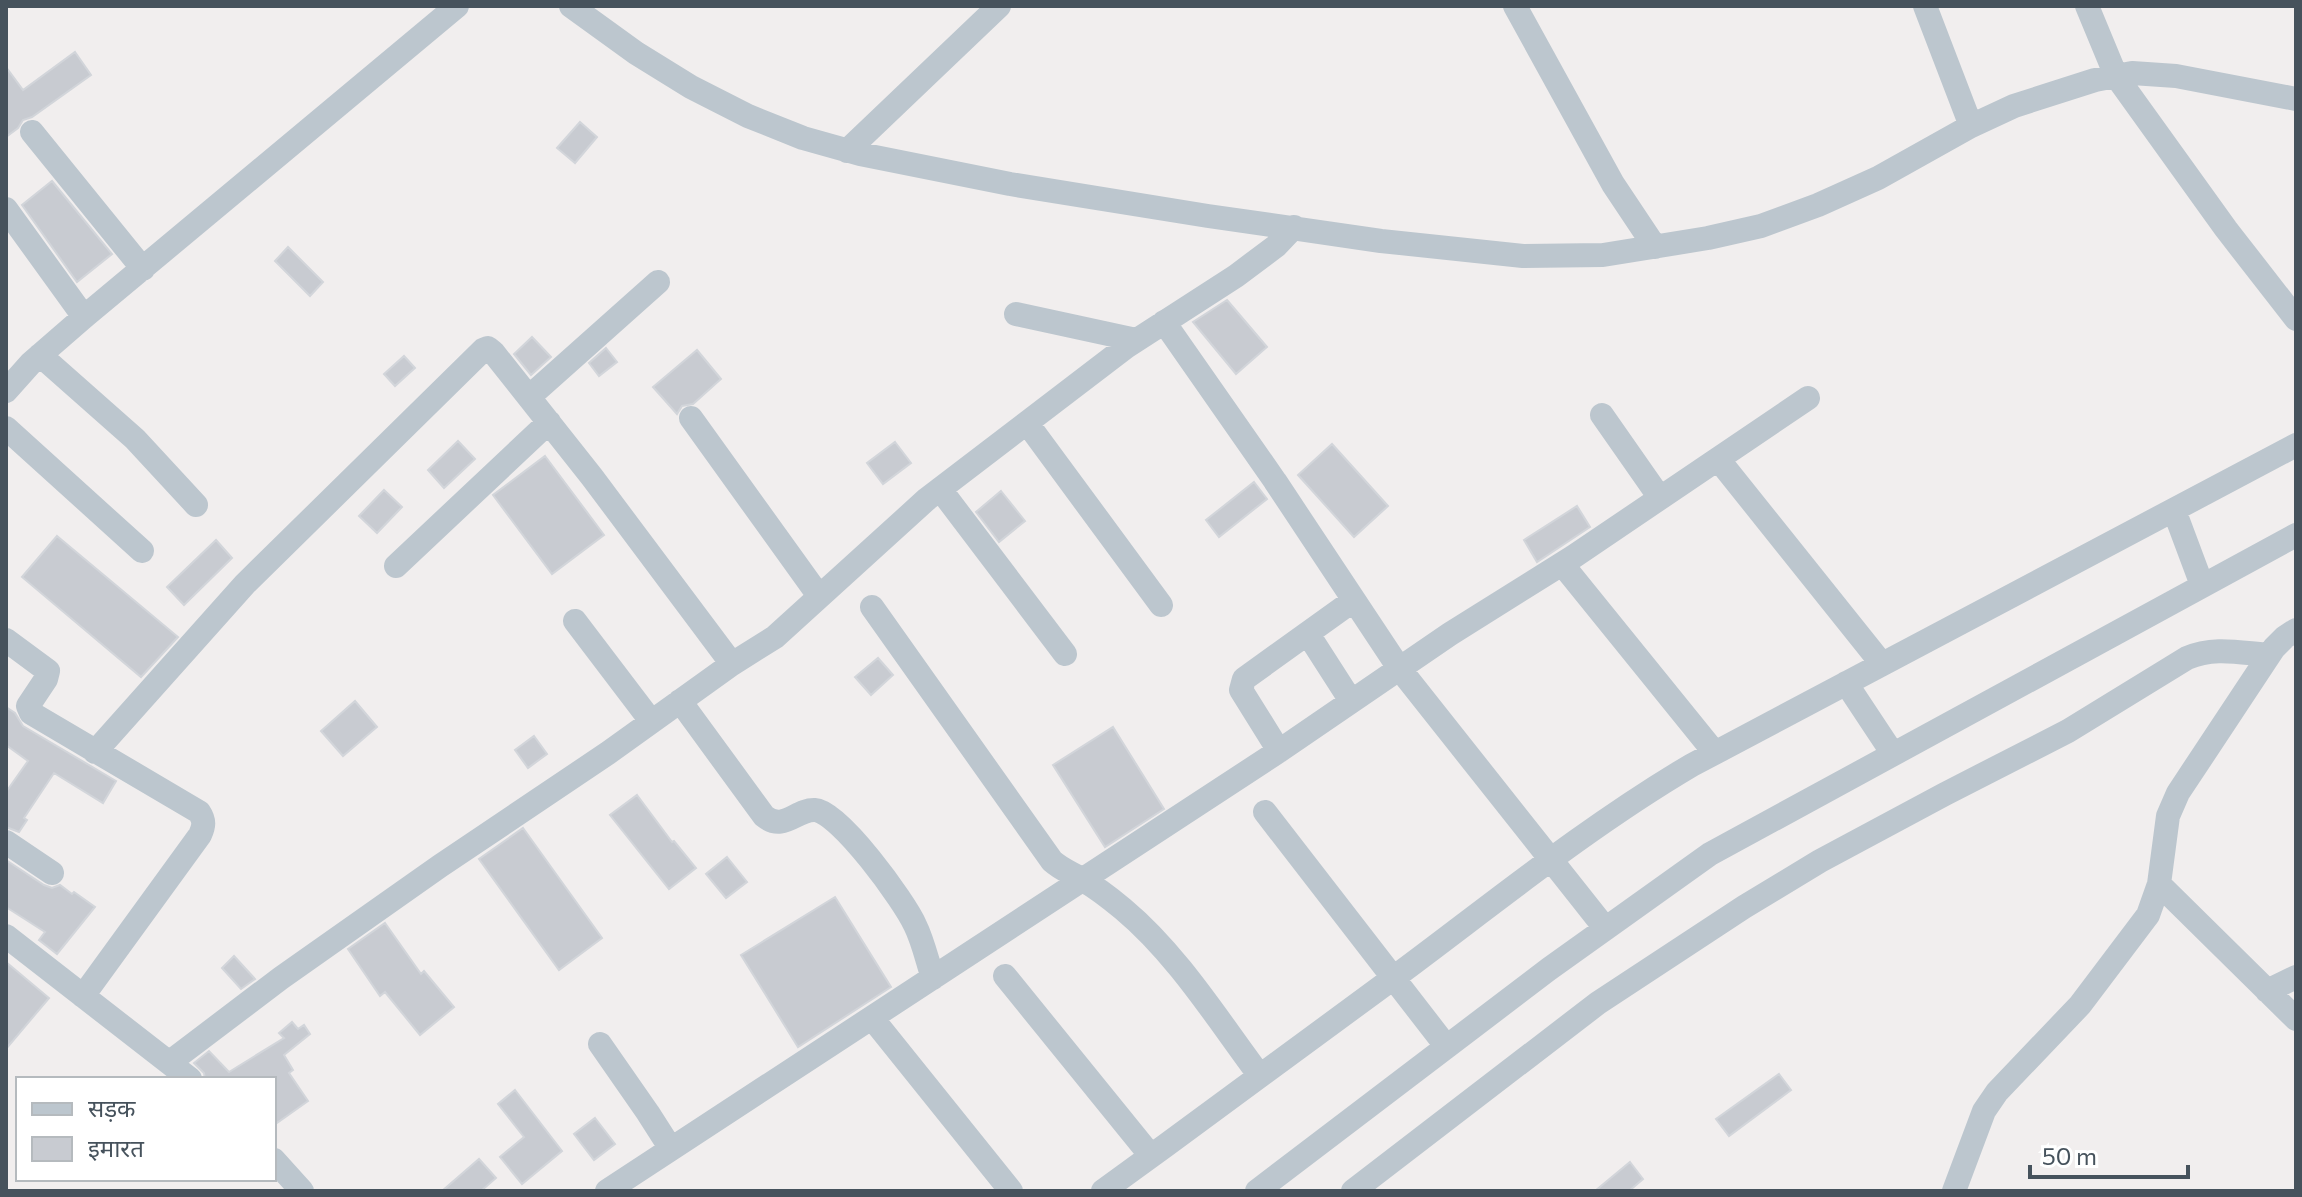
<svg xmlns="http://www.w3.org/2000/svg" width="2302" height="1197" font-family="Commissioner,'Noto Sans Devanagari',sans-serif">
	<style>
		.building { fill: #c8cbd1; stroke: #d2d5da; stroke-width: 2 }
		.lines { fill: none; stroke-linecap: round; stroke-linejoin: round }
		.minor { stroke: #bcc6ce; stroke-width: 24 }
	</style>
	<rect width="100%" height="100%" fill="#f1eeee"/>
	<path class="building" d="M 75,52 L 91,75 L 32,117 L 23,120 L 18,128 L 6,137 L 6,67 L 23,90 Z
		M 580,122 L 597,137 L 575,163 L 557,148 Z
		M 52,181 L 112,254 L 77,282 L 22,205 Z
		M 288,247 L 323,282 L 310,296 L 275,261 Z
		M 1227,300 L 1267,347 L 1236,374 L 1193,322 Z
		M 532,337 L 551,357 L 531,375 L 514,354 Z
		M 606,348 L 617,362 L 599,376 L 589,363 Z
		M 697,350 L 721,379 L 693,404 L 682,406 L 677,414 L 653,387 Z
		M 404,356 L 415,368 L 395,386 L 384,374 Z
		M 458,441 L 475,459 L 444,488 L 428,470 Z
		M 895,442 L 911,463 L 883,484 L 867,463 Z
		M 1332,444 L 1388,506 L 1354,537 L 1298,475 Z
		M 545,456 L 604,535 L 552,574 L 493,495 Z
		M 1254,482 L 1267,499 L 1219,537 L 1206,520 Z
		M 384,490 L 402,507 L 377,533 L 359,516 Z
		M 1001,491 L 1025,521 L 999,542 L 976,512 Z
		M 1577,506 L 1590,527 L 1537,562 L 1524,540 Z
		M 57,536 L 178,637 L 141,677 L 22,577 Z
		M 216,540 L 232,558 L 184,605 L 167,587 Z
		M 878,658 L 893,675 L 871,695 L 855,677 Z
		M 355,701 L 377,727 L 343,756 L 321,731 Z
		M 6,707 L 15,713 L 23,726 L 116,781 L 103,803 L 54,773 L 24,818 L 27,820 L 19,832 L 6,827 L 6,792 L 28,761 L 6,745 Z
		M 1113,727 L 1164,809 L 1105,847 L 1053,765 Z
		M 534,736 L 547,754 L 528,768 L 515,750 Z
		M 637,795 L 672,842 L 674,841 L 696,868 L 669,889 L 610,815 Z
		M 523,828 L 602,938 L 559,970 L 479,859 Z
		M 727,857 L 747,882 L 726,898 L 706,874 Z
		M 6,860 L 44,885 L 52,888 L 60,885 L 72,894 L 74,892 L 95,907 L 57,954 L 39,940 L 45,932 L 6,907 Z
		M 835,897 L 891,987 L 798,1047 L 741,955 Z
		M 385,923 L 421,974 L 424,971 L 454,1007 L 420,1035 L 385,992 L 380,996 L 348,949 Z
		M 234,956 L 255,979 L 241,989 L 222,968 Z
		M 6,962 L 49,998 L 6,1049 Z
		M 292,1022 L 298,1029 L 304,1025 L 310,1034 L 284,1055 L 293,1070 L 289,1073 L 308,1101 L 274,1125 L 274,1079 L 205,1079 L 204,1073 L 194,1063 L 209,1051 L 229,1072 L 284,1038 L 279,1033 Z
		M 1779,1074 L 1791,1090 L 1729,1136 L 1716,1119 Z
		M 515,1090 L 562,1151 L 522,1184 L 500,1157 L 524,1137 L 498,1104 Z
		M 595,1118 L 615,1144 L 594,1160 L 574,1134 Z
		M 479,1159 L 496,1178 L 481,1191 L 442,1191 Z
		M 1630,1162 L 1643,1179 L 1629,1191 L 1595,1191 Z"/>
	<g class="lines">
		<path class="minor" d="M 571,6 L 636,53 L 691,87 L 748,116 L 803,138 L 860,154 L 1010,184 L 1208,216 L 1381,241 L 1523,256 L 1603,255 L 1708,238 L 1761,226 L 1818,205 L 1878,178 L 1971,126 L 2014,106 L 2095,80 L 2132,73 L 2176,76 L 2296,99
			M 1515,6 L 1613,184 L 1655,247
			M 1925,6 L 1971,126
			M 2087,6 L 2116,76 L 2226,229 L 2296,319
			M 32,132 L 143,269
			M 847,151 L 999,6
			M 6,209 L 84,317
			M 1016,314 L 1136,340
			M 1164,322 L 1275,481 L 1399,668 L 1605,928
			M 40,355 L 135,439 L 196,505
			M 6,391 L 31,363 L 84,317 L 457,6
			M 529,397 L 658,282
			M 1602,415 L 1660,498
			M 691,418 L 819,596
			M 1027,423 L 1161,605
			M 6,428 L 142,551
			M 1718,459 L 1882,664
			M 940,489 L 1065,654
			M 2174,510 L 2202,585
			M 1562,564 L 1715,753
			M 396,566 L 549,422
			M 872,607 L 1052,861 C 1062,870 1072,873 1083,880 C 1097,888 1111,899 1123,909 C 1177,954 1218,1020 1260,1076
			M 575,621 L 651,721
			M 1308,634 L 1351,701
			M 6,640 L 48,671 L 46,679 L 28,706 L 31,713 L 199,812 C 205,821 204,826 200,835 L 83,996
			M 1846,683 L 1893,754
			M 680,701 L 764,816 C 784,832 796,809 815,810 C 839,811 905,902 915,925 C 923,941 927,960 933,978
			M 1279,751 L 1241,690 L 1244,679 L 1354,600
			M 95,752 L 245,584 L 483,350 L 488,348 L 493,352 L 592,477 L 732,664
			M 1265,812 L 1446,1046
			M 6,842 L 52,873
			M 2159,884 L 2296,1019
			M 6,936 L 190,1079
			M 1005,976 L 1151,1156
			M 2267,991 L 2296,977
			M 872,1018 L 1011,1191
			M 600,1044 L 648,1113 L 671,1149
			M 170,1062 L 281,978 L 440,866 L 608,753 L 732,664 L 775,637 L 927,499 L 1126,347 L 1236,276 L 1276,246 L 1294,227
			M 274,1160 L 302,1191
			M 607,1191 L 1279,751 L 1450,634 L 1573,557 L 1808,398
			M 1103,1191 C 1201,1120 1298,1048 1396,976 C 1493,904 1587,827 1692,765 L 2296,445
			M 1257,1191 L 1549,969 L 1710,854 L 2296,535
			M 1353,1191 L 1598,1003 L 1744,907 L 1820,861 L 1945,794 L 2068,731 L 2187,658 C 2214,646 2241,653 2269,655
			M 1954,1191 L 1984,1111 L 1997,1092 L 2080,1005 L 2148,915 L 2159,884 L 2168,816 L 2178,793 L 2274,648 L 2285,637 L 2296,630"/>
	</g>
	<rect width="2302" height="1197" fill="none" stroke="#46525c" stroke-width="16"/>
	<rect x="16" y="1077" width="260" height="104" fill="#ffffff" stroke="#b5babe" stroke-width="2"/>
	<rect x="32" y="1103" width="40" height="12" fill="#bcc6ce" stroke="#b5babe" stroke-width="2"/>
	<text x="88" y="1117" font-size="24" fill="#46525c">सड़क</text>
	<rect x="32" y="1137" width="40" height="24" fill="#c8cbd1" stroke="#b5babe" stroke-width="2"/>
	<text x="88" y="1157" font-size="24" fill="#46525c">इमारत</text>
	<path d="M2030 1165v12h158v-12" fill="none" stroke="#46525c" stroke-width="4"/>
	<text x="2042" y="1165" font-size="24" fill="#46525c" stroke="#ffffff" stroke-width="6" paint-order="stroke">50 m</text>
</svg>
